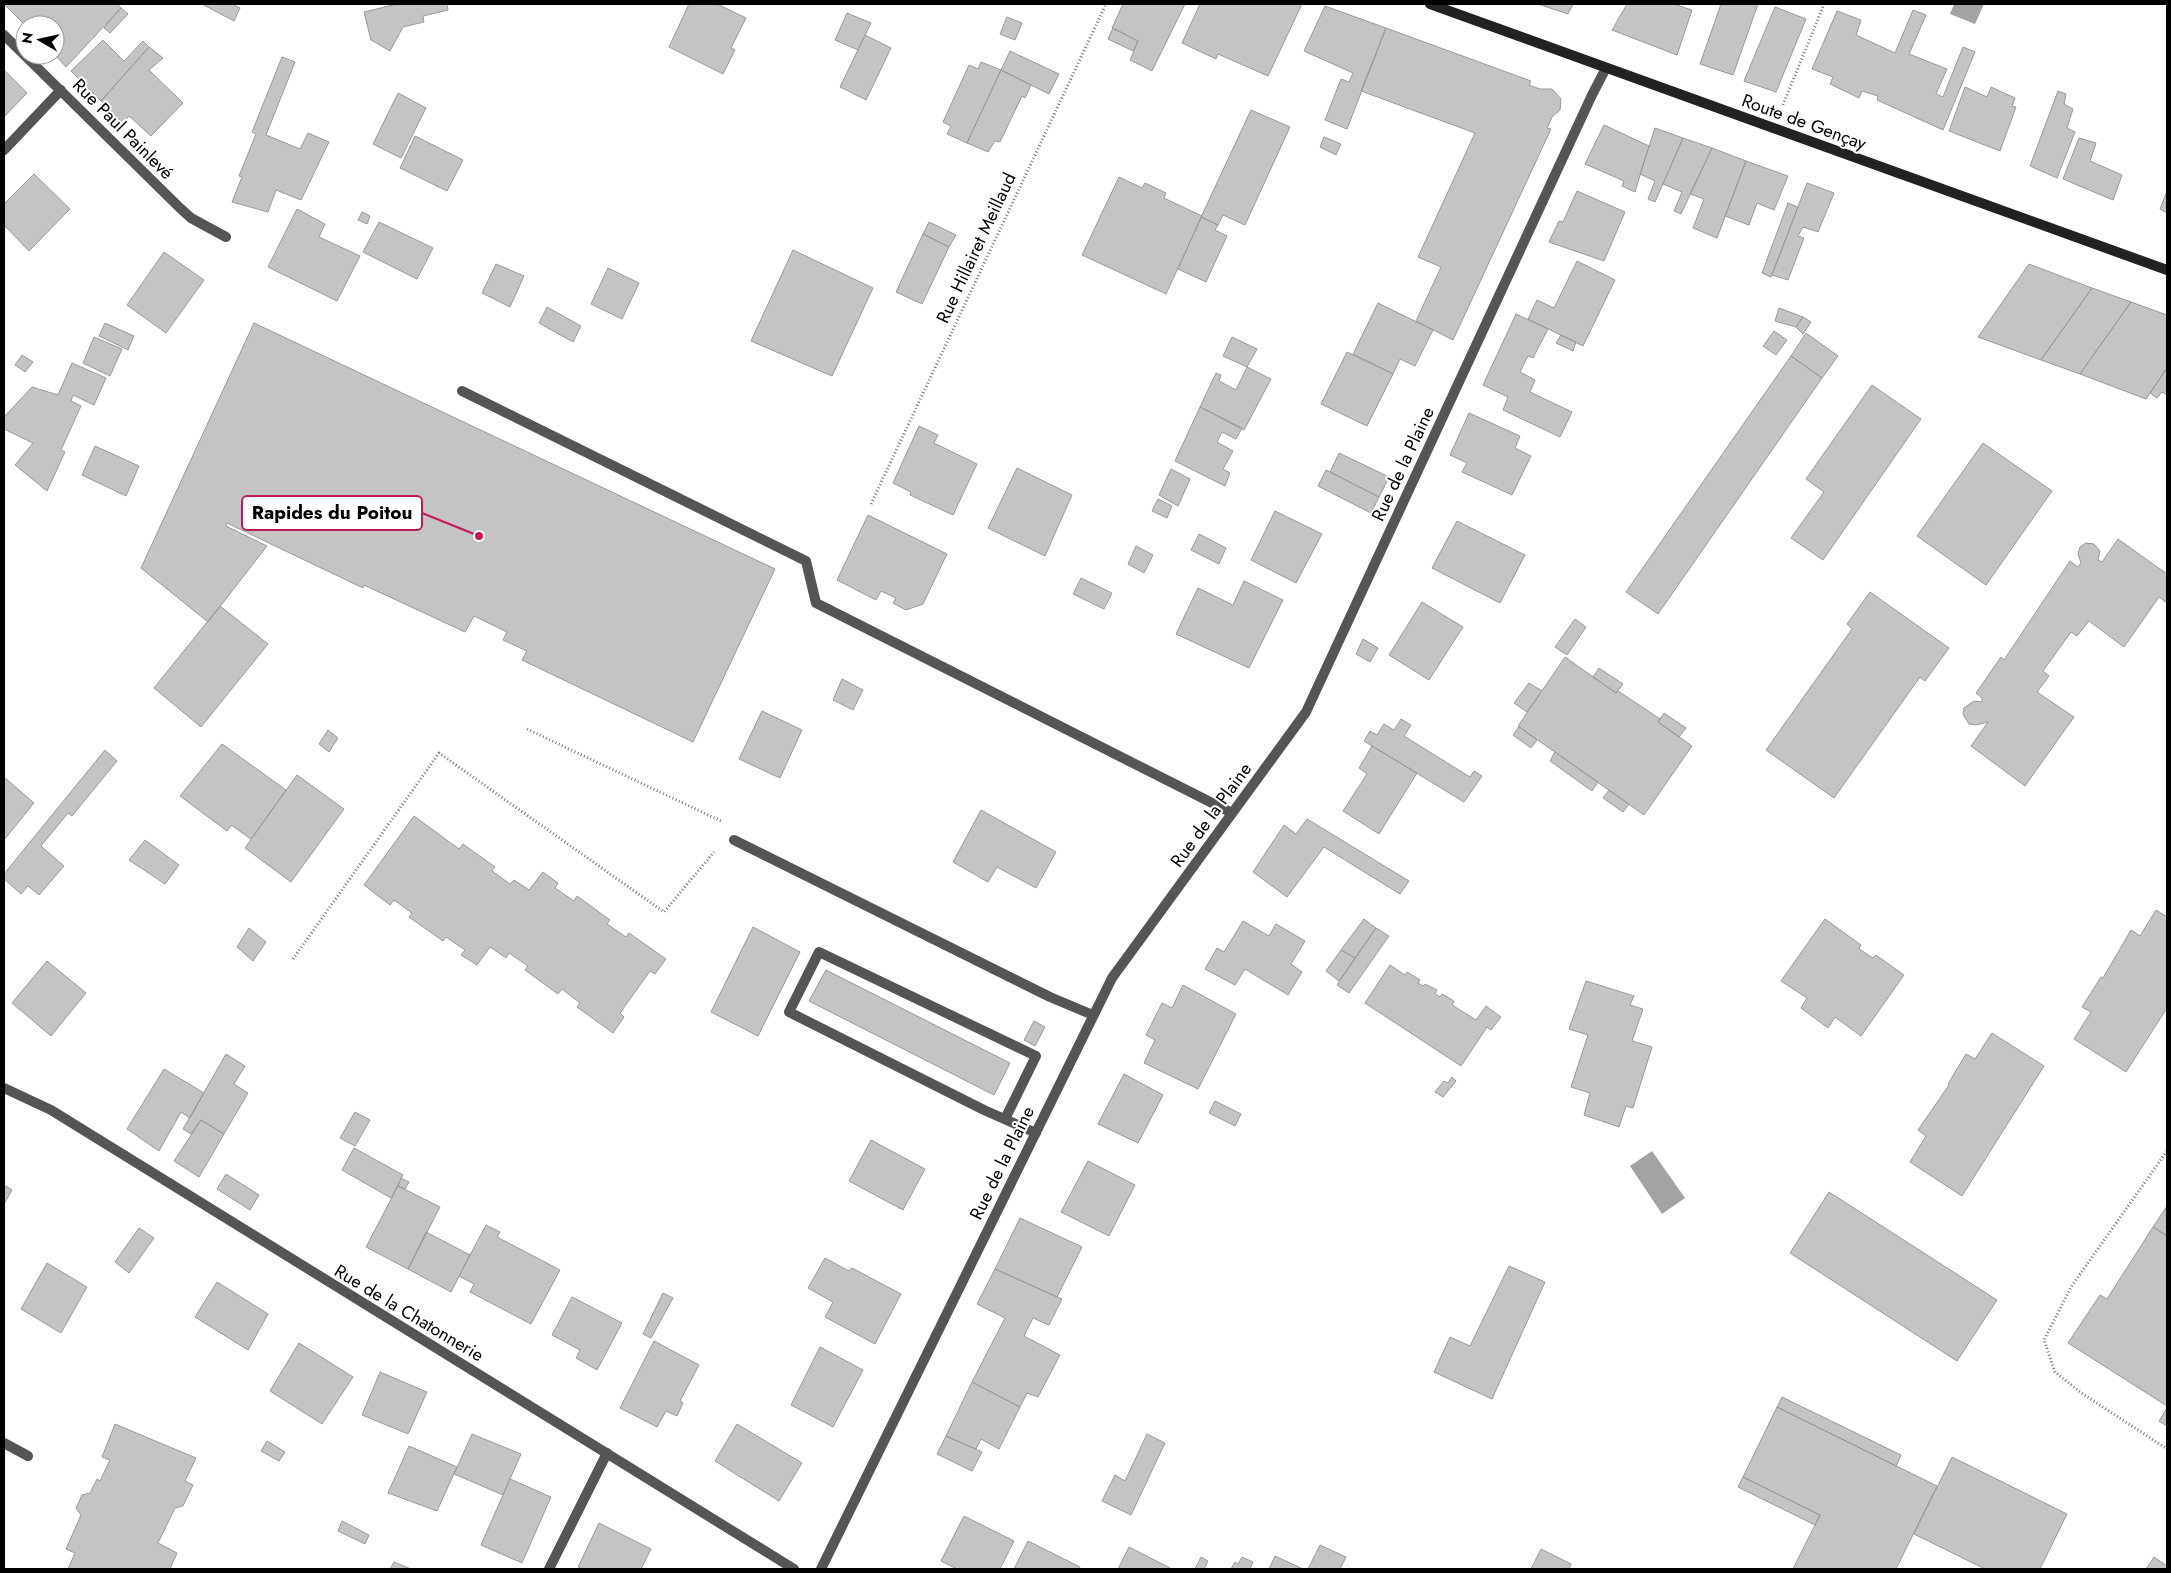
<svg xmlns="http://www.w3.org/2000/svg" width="2171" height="1573" font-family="Jost,sans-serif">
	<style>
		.water { fill: #a3a3a3 }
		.building { fill: #c4c4c4; stroke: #999 }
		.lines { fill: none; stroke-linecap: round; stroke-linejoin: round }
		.path { stroke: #777; stroke-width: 3; stroke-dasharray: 1 2.5; stroke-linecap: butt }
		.lane { stroke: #555; stroke-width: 10 }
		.street { stroke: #555; stroke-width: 10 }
		.secondary { stroke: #222; stroke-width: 10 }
		.labels { text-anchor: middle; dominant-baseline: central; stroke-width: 4; stroke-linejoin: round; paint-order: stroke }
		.street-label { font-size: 18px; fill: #000; stroke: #fff }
		.leader { fill: none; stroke: #c2185b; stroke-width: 2 }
		.callout-dot { fill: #c2185b; stroke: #fff; stroke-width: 2 }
		.callout { fill: #fff; stroke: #c2185b; stroke-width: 2 }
		.callout-label { font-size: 19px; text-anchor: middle; font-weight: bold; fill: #000 }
	</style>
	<rect width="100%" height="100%" fill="#fff"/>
	<path class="water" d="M 1954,4 L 1984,4 L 1975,24 L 1950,14 Z
		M 1652,1151 L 1685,1198 L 1662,1214 L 1630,1166 Z"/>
	<path class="building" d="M 4,4 L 117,4 L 121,8 L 66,67 L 55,55 L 55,25 L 25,25 Z
		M 202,4 L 232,4 L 240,8 L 234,21 Z
		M 397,4 L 447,4 L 448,10 L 423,16 L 424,22 L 403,27 L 390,51 L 371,40 L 364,12 Z
		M 689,4 L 717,4 L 746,18 L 731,48 L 735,50 L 723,74 L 669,47 Z
		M 1123,4 L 1185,4 L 1152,71 L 1130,60 L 1138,41 L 1112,28 Z
		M 1200,4 L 1302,4 L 1268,76 L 1218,54 L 1216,59 L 1182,43 Z
		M 1538,4 L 1573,4 L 1568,14 Z
		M 1627,4 L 1673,4 L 1692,10 L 1677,55 L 1612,30 Z
		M 1721,4 L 1758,4 L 1733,75 L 1700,64 Z
		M 1325,6 L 1386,28 L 1347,129 L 1325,120 L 1341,79 L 1349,82 L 1353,73 L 1304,51 Z
		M 1775,7 L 1806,19 L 1776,92 L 1744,81 Z
		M 121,8 L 128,14 L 110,33 L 104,28 Z
		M 1913,10 L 1926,15 L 1909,54 L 1947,69 L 1936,94 L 1943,97 L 1963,47 L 1975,52 L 1943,130 L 1877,100 L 1878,96 L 1862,91 L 1859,98 L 1830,84 L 1833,77 L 1812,69 L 1837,11 L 1861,20 L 1856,35 L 1895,53 Z
		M 847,13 L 871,23 L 858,50 L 835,40 Z
		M 1007,17 L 1022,23 L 1015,40 L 1000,34 Z
		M 1113,28 L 1138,41 L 1133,51 L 1108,39 Z
		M 1386,28 L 1531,81 L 1529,85 L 1540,89 L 1552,89 L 1561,99 L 1560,110 L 1552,117 L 1547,128 L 1551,129 L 1453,340 L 1416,321 L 1441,267 L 1418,257 L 1475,133 L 1361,91 Z
		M 865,35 L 891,48 L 866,100 L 840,87 Z
		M 103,40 L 124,61 L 143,41 L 149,47 L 101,101 L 71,71 Z
		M 149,47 L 163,58 L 149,70 L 183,103 L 151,136 L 129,116 L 123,123 L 101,101 Z
		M 1010,51 L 1059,74 L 1049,94 L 1001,70 Z
		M 282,57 L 295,62 L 266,135 L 300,149 L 308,133 L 329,142 L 301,200 L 276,190 L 268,212 L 232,202 L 242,177 L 239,176 L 256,134 L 252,132 Z
		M 981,62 L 1001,70 L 967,143 L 947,134 L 951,126 L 943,122 L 969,65 L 978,69 Z
		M 4,70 L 27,93 L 4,117 Z
		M 1001,70 L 1031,85 L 1025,98 L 1022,96 L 1000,142 L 995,141 L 988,152 L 967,143 Z
		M 1965,87 L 1987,97 L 1991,87 L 2015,98 L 2012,106 L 2016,107 L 2000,151 L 1949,131 Z
		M 2058,91 L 2066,94 L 2064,104 L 2073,109 L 2067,128 L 2075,132 L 2057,178 L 2030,166 Z
		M 398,93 L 426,108 L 401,158 L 373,144 Z
		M 1251,110 L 1290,127 L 1245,225 L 1223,215 L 1218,225 L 1201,217 Z
		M 1604,125 L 1649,146 L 1635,192 L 1622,186 L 1624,181 L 1585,164 Z
		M 1655,128 L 1683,138 L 1655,202 L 1648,199 L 1655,181 L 1640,174 Z
		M 415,136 L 463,160 L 447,191 L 400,168 Z
		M 1324,137 L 1341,144 L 1336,155 L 1320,147 Z
		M 1683,138 L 1712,148 L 1681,214 L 1674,211 L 1682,192 L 1663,184 Z
		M 2079,138 L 2096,143 L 2090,161 L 2122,175 L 2113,200 L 2063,179 Z
		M 1712,148 L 1746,161 L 1717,238 L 1693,228 L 1704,199 L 1690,194 Z
		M 1746,161 L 1788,176 L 1774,210 L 1757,203 L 1749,225 L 1725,216 Z
		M 34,174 L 70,209 L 29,251 L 4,225 L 4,204 Z
		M 1119,177 L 1142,188 L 1145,183 L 1166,193 L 1164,198 L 1202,216 L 1166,294 L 1082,255 Z
		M 1807,183 L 1834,193 L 1818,232 L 1803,227 L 1798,236 L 1804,238 L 1788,280 L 1772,275 Z
		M 1577,191 L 1625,212 L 1604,261 L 1549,242 L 1559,221 L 1563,222 Z
		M 2167,191 L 2167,213 L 2160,209 Z
		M 1788,203 L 1798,207 L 1771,277 L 1762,273 Z
		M 297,209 L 325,224 L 319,237 L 360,256 L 337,301 L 268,267 Z
		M 362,212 L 370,216 L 367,224 L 358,220 Z
		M 1201,217 L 1218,225 L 1215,230 L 1227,236 L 1206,282 L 1178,269 Z
		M 379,222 L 433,248 L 417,279 L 363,252 Z
		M 929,222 L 956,235 L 949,247 L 923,234 Z
		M 923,234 L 949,247 L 922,304 L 896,292 Z
		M 793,250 L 873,288 L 832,376 L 751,341 Z
		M 164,252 L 204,280 L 166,333 L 127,305 Z
		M 1577,261 L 1615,280 L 1583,346 L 1528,319 L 1537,300 L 1554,308 Z
		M 496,264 L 524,276 L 510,307 L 482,293 Z
		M 2029,264 L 2092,288 L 2041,360 L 1978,337 Z
		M 608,268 L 639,283 L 622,319 L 591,304 Z
		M 2092,288 L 2131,302 L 2080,374 L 2041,360 Z
		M 2131,302 L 2167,315 L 2167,368 L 2146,399 L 2080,374 Z
		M 1378,303 L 1433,330 L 1415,366 L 1400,359 L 1393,374 L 1353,354 Z
		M 547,307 L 581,326 L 573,342 L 539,323 Z
		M 1779,308 L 1803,317 L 1796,327 L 1775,321 Z
		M 1516,314 L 1548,329 L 1533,358 L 1528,356 L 1520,372 L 1535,380 L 1530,392 L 1572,412 L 1560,437 L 1503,410 L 1508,397 L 1483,385 Z
		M 1803,317 L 1811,322 L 1803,334 L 1796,327 Z
		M 105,323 L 134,336 L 128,350 L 99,336 Z
		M 254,323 L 775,569 L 693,742 L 522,660 L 527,651 L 503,640 L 507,632 L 474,616 L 465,632 L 364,585 L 363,588 L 227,523 L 226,526 L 267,546 L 208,622 L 141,568 Z
		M 1774,331 L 1787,340 L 1776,355 L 1763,346 Z
		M 1806,333 L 1838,356 L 1822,378 L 1791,356 Z
		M 1561,335 L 1576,342 L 1573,351 L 1556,343 Z
		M 94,337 L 122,349 L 110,376 L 83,363 Z
		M 1232,337 L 1257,349 L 1247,367 L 1223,356 Z
		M 1347,352 L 1393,374 L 1367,426 L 1321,404 Z
		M 22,355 L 33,362 L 25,372 L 15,365 Z
		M 1791,356 L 1822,378 L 1658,614 L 1626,592 Z
		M 72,363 L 106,378 L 94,405 L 73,395 L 71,401 L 81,406 L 61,450 L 65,452 L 47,491 L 15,465 L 33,443 L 4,429 L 4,417 L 32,387 L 58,395 Z
		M 1247,367 L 1271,379 L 1244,430 L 1200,407 L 1216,373 L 1221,375 L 1219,381 L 1236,390 Z
		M 2167,368 L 2167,395 L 2162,392 L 2157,398 L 2150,393 Z
		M 1872,385 L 1921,419 L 1823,560 L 1791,538 L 1824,492 L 1806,479 Z
		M 1200,407 L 1242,428 L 1236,439 L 1222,432 L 1217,442 L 1233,451 L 1223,469 L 1230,473 L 1225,486 L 1175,461 Z
		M 1469,413 L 1520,436 L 1515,448 L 1531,456 L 1512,495 L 1462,472 L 1467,463 L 1450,455 Z
		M 919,426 L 938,435 L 934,443 L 977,464 L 953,515 L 910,495 L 911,492 L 893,483 Z
		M 1983,443 L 2052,491 L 1986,585 L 1917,536 Z
		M 95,446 L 139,466 L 126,496 L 82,475 Z
		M 1339,453 L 1389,477 L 1379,497 L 1330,472 Z
		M 1017,468 L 1072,495 L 1045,556 L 988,528 Z
		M 1171,469 L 1190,479 L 1178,506 L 1159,495 Z
		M 1326,470 L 1379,497 L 1371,513 L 1318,486 Z
		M 1158,499 L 1172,506 L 1167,518 L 1152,511 Z
		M 1275,511 L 1322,534 L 1296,583 L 1251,560 Z
		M 868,515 L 947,554 L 923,604 L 906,610 L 893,603 L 896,598 L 881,591 L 876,600 L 837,580 Z
		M 1457,521 L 1525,555 L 1500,603 L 1432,568 Z
		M 1199,534 L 1226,548 L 1219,564 L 1191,550 Z
		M 2118,539 L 2167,574 L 2167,603 L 2159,597 L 2124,647 L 2089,621 L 2077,636 L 2071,632 L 2043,671 L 2049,676 L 2037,692 L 2074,717 L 2025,786 L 1971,746 L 1988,722 L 1976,725 L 1969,724 L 1963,714 L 1964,708 L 1974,701 L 1982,702 L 1982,698 L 1976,693 L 2001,657 L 2004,660 L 2070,561 L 2078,567 L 2081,563 L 2078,554 L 2080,547 L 2086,543 L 2094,544 L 2100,551 L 2098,560 L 2102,562 Z
		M 1136,546 L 1153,555 L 1144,573 L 1128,564 Z
		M 1081,578 L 1112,593 L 1104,609 L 1073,594 Z
		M 1244,581 L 1283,600 L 1249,668 L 1176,634 L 1198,588 L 1233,605 Z
		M 1870,592 L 1949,648 L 1925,681 L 1920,677 L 1834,798 L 1766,750 L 1852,629 L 1847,624 Z
		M 1422,602 L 1463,627 L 1429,680 L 1389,655 Z
		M 220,606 L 268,644 L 201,727 L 154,688 Z
		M 1575,619 L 1586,627 L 1567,655 L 1555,647 Z
		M 1363,639 L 1378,648 L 1370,662 L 1356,654 Z
		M 1565,657 L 1616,693 L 1618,691 L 1660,719 L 1658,722 L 1692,746 L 1644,815 L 1518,726 Z
		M 1599,668 L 1623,684 L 1616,693 L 1593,677 Z
		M 842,679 L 863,690 L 853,710 L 833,700 Z
		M 1529,683 L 1542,691 L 1527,712 L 1514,703 Z
		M 762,711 L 802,730 L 780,778 L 739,759 Z
		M 1664,713 L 1686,728 L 1679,737 L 1658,722 Z
		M 1401,719 L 1411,725 L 1404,736 L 1470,777 L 1474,771 L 1482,776 L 1464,802 L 1364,741 L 1370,731 L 1377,735 L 1384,724 L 1394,730 Z
		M 1519,727 L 1537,740 L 1531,748 L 1513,735 Z
		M 328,730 L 338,738 L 329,752 L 319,744 Z
		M 222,744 L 286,790 L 251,839 L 231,825 L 227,831 L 180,796 Z
		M 1372,746 L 1417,773 L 1379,834 L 1343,811 L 1367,774 L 1359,768 Z
		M 105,750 L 117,761 L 72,816 L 68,813 L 41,846 L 64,866 L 39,895 L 28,886 L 21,894 L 4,879 L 4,874 Z
		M 1555,752 L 1598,782 L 1592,791 L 1550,761 Z
		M 297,775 L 344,809 L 291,882 L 245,848 Z
		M 4,777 L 34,803 L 4,840 Z
		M 1609,790 L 1629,804 L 1623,812 L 1603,798 Z
		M 981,810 L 1056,852 L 1036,888 L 997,867 L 988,882 L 953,862 Z
		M 414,816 L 459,849 L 463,844 L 495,867 L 492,871 L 510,884 L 514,880 L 529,890 L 543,872 L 558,883 L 555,888 L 574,901 L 577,896 L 610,920 L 607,924 L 626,937 L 629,933 L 666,959 L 655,974 L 650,971 L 620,1013 L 624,1017 L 613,1033 L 577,1007 L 580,1003 L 562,989 L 558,994 L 525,970 L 528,966 L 509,953 L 506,958 L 490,947 L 477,965 L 461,955 L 465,950 L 446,937 L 443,941 L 409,917 L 412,913 L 394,900 L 390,905 L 364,885 Z
		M 1307,819 L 1409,881 L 1400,894 L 1324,847 L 1287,897 L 1253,872 L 1284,825 L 1296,834 Z
		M 145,840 L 179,865 L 165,884 L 129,860 Z
		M 2156,910 L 2167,917 L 2167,1008 L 2126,1072 L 2074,1039 L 2091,1012 L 2082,1007 L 2101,977 L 2103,978 L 2131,930 L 2140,936 Z
		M 1364,919 L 1376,928 L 1355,958 L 1341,950 Z
		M 1825,919 L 1861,945 L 1859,949 L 1873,958 L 1876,955 L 1904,975 L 1861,1036 L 1835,1017 L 1828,1028 L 1801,1008 L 1807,998 L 1781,981 Z
		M 1243,921 L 1269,936 L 1276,924 L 1305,941 L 1291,964 L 1302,972 L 1288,995 L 1245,969 L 1235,985 L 1205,969 L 1217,948 L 1224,952 Z
		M 753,927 L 800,952 L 758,1036 L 711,1012 Z
		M 249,928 L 266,942 L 253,961 L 237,947 Z
		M 1376,928 L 1389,936 L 1349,993 L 1337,985 Z
		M 1341,950 L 1355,958 L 1339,981 L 1326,971 Z
		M 47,961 L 86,993 L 51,1036 L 12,1003 Z
		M 1390,965 L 1405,975 L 1407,972 L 1420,980 L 1418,983 L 1423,986 L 1425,984 L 1437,990 L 1435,994 L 1440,997 L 1442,994 L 1454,1001 L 1452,1005 L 1476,1020 L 1486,1006 L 1501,1017 L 1491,1030 L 1487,1027 L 1461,1066 L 1365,1003 Z
		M 826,970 L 1010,1063 L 994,1095 L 809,1001 Z
		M 1586,981 L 1634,996 L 1630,1005 L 1643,1009 L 1632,1041 L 1652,1047 L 1633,1108 L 1626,1106 L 1619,1127 L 1584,1115 L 1590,1093 L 1571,1087 L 1588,1035 L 1569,1029 Z
		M 1183,985 L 1236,1014 L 1198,1089 L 1144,1063 L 1155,1040 L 1146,1035 L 1162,1003 L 1172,1008 Z
		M 1034,1021 L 1045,1027 L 1035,1046 L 1024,1040 Z
		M 1992,1033 L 2044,1066 L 1962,1196 L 1910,1162 L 1926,1136 L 1918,1130 L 1949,1085 L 1948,1084 L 1966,1054 L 1975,1059 Z
		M 226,1054 L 245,1066 L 234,1084 L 248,1093 L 224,1134 L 201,1120 L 191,1134 L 183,1129 Z
		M 164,1069 L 204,1093 L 190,1118 L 181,1112 L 159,1151 L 127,1129 Z
		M 1124,1074 L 1163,1095 L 1138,1143 L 1098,1124 Z
		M 1452,1077 L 1456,1081 L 1443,1097 L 1435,1092 L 1444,1081 L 1448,1083 Z
		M 1215,1101 L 1241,1114 L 1235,1126 L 1209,1113 Z
		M 355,1112 L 370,1120 L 355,1146 L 340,1138 Z
		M 201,1120 L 224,1134 L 199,1177 L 174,1161 Z
		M 871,1140 L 925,1169 L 903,1210 L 849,1181 Z
		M 354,1148 L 403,1175 L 391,1198 L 342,1170 Z
		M 1088,1161 L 1135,1185 L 1109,1236 L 1061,1212 Z
		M 226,1174 L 259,1195 L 250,1210 L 217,1189 Z
		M 401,1178 L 409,1182 L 405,1189 L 398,1186 Z
		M 4,1185 L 12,1190 L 4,1204 Z
		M 398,1186 L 440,1207 L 408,1269 L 366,1247 Z
		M 1829,1192 L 1997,1300 L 1957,1361 L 1790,1253 Z
		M 2167,1206 L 2167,1236 L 2153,1227 Z
		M 1020,1218 L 1082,1247 L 1057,1297 L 995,1269 Z
		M 486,1225 L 500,1232 L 497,1237 L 560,1270 L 531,1324 L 470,1292 L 474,1284 L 459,1276 Z
		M 2153,1227 L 2167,1236 L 2167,1406 L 2068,1343 L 2100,1295 L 2107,1299 Z
		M 139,1228 L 154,1238 L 129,1273 L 115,1262 Z
		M 426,1232 L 470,1255 L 451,1292 L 408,1269 Z
		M 825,1258 L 849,1271 L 852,1268 L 901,1294 L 875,1344 L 825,1317 L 833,1302 L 808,1288 Z
		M 47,1263 L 87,1287 L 61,1333 L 21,1309 Z
		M 1509,1266 L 1545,1282 L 1492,1399 L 1434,1372 L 1450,1337 L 1470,1346 Z
		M 995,1269 L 1062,1299 L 1049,1325 L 1033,1318 L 1024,1336 L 1060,1355 L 1038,1397 L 1027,1393 L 1020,1407 L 972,1382 L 1005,1318 L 977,1304 Z
		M 217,1282 L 268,1314 L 248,1350 L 195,1317 Z
		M 663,1293 L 673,1298 L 651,1338 L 643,1334 Z
		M 572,1297 L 622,1323 L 597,1370 L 576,1358 L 580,1350 L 552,1335 Z
		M 654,1341 L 699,1365 L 680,1401 L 683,1403 L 677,1416 L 666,1411 L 657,1427 L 620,1408 Z
		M 299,1343 L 353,1377 L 322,1424 L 270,1391 Z
		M 820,1347 L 863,1370 L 833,1427 L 791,1405 Z
		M 380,1372 L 427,1392 L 408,1434 L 362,1415 Z
		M 972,1382 L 1020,1407 L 999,1449 L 981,1439 L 976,1449 L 946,1436 Z
		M 1782,1397 L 1901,1455 L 1896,1466 L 1777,1407 Z
		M 1777,1407 L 1937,1486 L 1896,1569 L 1793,1569 L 1820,1515 L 1743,1477 Z
		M 2167,1408 L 2167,1426 L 2159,1421 Z
		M 115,1424 L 196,1458 L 185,1481 L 193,1485 L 183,1506 L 175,1508 L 158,1543 L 177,1553 L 170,1569 L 68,1569 L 75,1553 L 66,1549 L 81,1515 L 76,1508 L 82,1495 L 90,1493 L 97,1479 L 100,1481 L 110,1460 L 102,1457 Z
		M 737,1424 L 802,1463 L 779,1501 L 715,1461 Z
		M 472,1434 L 521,1454 L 503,1495 L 454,1474 Z
		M 1147,1434 L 1165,1443 L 1131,1515 L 1102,1501 L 1115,1475 L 1125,1481 Z
		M 946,1436 L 982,1452 L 972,1471 L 937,1454 Z
		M 267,1441 L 285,1452 L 279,1461 L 261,1451 Z
		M 409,1446 L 457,1467 L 437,1511 L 388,1493 Z
		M 1952,1457 L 2067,1514 L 2040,1569 L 1985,1569 L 1914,1534 Z
		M 1743,1477 L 1820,1515 L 1815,1525 L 1738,1487 Z
		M 510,1479 L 551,1497 L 522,1563 L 481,1545 Z
		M 964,1516 L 1014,1541 L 1000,1569 L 957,1569 L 941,1561 Z
		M 342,1521 L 369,1535 L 365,1544 L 338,1531 Z
		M 599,1523 L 651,1549 L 641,1569 L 583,1569 L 578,1567 Z
		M 1028,1541 L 1080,1567 L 1079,1569 L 1014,1569 Z
		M 1320,1545 L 1346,1557 L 1340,1569 L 1308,1569 Z
		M 1129,1547 L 1170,1568 L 1169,1569 L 1118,1569 Z
		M 1541,1549 L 1571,1564 L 1569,1569 L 1531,1569 Z
		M 1275,1556 L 1303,1569 L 1269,1569 Z
		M 1201,1557 L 1208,1561 L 1204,1569 L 1195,1569 Z
		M 1242,1557 L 1253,1562 L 1250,1569 L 1231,1569 L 1235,1562 L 1238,1564 Z
		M 2154,1557 L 2167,1566 L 2167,1569 L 2146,1569 Z
		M 394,1562 L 411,1569 L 390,1569 Z"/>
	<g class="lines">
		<path class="path" d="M 1783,105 L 1824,4
			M 871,504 L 1106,4
			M 527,729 L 721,821
			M 293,959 L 439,753 L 664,912 L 714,852
			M 2167,1151 L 2071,1287 L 2044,1340 L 2055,1372 L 2080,1392 L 2167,1449"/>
		<path class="lane" d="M 462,391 L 806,561 L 816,603 L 1232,813
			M 734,840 L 1050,997 L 1093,1015
			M 1005,1119 L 1036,1056 L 819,952 L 789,1012 L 984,1110 L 1036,1133
			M 4,1443 L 28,1456
			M 549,1569 L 607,1453"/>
		<path class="street" d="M 4,35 L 180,208 L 191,218 L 226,237
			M 4,150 L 61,90
			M 4,1088 L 51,1110 L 794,1569
			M 821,1569 L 1112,978 L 1306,712 L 1592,95 L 1606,68"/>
		<path class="secondary" d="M 1430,4 L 2167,270"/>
	</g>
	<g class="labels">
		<g class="street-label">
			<text transform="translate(1804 122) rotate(20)">Route de Gençay</text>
			<text transform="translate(123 129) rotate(45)">Rue Paul Painlevé</text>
			<text transform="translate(976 248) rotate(-65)">Rue Hillairet Meillaud</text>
			<text transform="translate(1403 464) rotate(-65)">Rue de la Plaine</text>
			<text transform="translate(1211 815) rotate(-54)">Rue de la Plaine</text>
			<text transform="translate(1002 1163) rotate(-64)">Rue de la Plaine</text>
			<text transform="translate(409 1313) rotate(31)">Rue de la Chatonnerie</text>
		</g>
	</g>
	<path class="leader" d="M479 536L422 513"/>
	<circle class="callout-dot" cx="479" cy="536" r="5"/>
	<rect class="callout" x="242" y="496" width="180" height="34" rx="5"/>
	<g class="callout-label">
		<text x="332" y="519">Rapides du Poitou</text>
	</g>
	<rect width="2171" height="1573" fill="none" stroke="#000000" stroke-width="10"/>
	<g transform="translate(40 40) rotate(279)"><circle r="24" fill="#ffffff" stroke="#999999"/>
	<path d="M0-4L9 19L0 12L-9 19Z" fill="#000000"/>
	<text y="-8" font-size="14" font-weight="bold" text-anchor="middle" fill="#000000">N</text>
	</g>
</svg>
